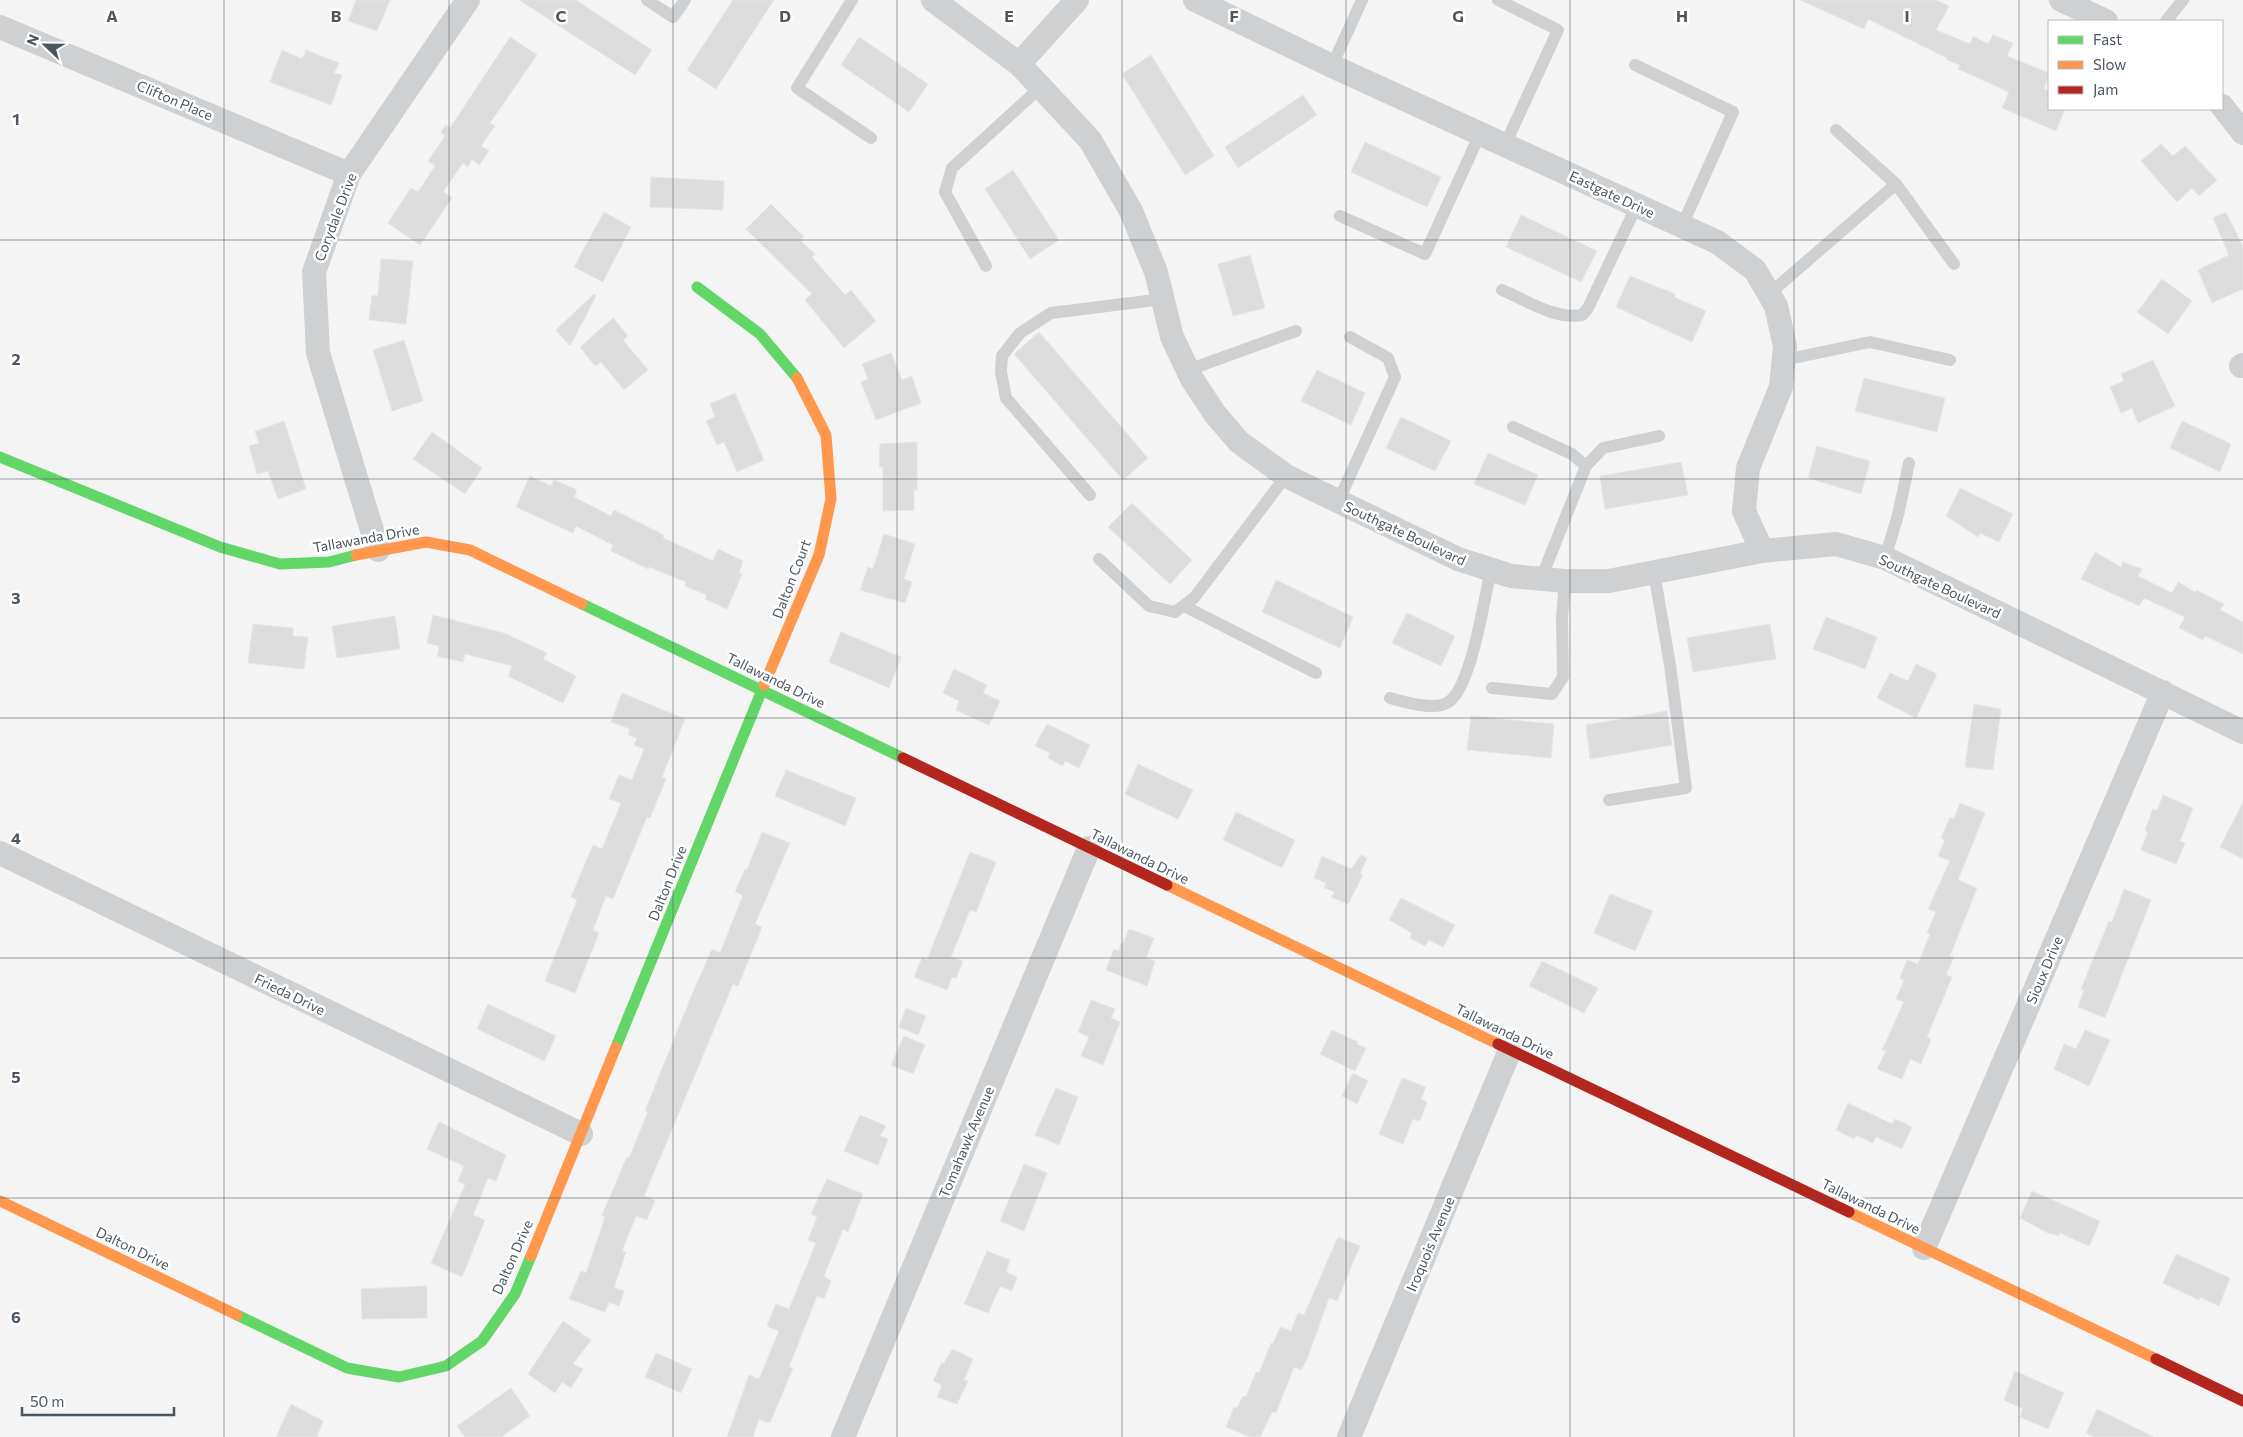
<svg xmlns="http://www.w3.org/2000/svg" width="2243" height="1437" font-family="Commissioner,sans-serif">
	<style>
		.building { fill: #ddddde; stroke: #e5e6e7 }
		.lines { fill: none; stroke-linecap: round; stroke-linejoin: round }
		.lane { stroke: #ced0d2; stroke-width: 12 }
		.street { stroke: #ced0d2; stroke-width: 24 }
		.fast { stroke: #63d668; stroke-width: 11 }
		.slow { stroke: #ff974d; stroke-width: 11 }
		.jam { stroke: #b3261e; stroke-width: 11 }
		.grid { fill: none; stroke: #4a5661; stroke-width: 1; stroke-opacity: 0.55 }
		.labels { text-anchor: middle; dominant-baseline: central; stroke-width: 5; stroke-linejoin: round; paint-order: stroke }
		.street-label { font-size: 14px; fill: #4a5661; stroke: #fff }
		.grid-label { font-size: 16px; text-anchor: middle; font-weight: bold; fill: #4a5661; stroke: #fff; stroke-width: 5; stroke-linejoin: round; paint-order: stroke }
	</style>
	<rect width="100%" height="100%" fill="#f4f4f4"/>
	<path class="building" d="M 356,0 L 390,0 L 377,31 L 348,21 Z
		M 519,0 L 576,0 L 652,50 L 635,75 Z
		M 733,0 L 774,0 L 716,89 L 687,70 Z
		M 1800,0 L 1936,0 L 1949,6 L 1936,30 L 1970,44 L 1973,36 L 1988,44 L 1993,35 L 2013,43 L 2007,56 L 2049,73 L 2044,89 L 2049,91 L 2049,109 L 2065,109 L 2056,131 L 2002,108 L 2009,92 L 1958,69 L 1960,65 L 1947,60 L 1947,58 L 1868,19 L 1864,29 Z
		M 510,37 L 537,55 L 490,123 L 495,126 L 481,146 L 489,151 L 479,165 L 472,159 L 468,167 L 463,163 L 443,192 L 452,198 L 420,245 L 388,223 L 411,188 L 418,192 L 435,166 L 428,161 L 445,136 L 441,132 L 446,125 L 450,128 Z
		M 859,37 L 928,84 L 909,112 L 841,65 Z
		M 282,50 L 302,59 L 306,50 L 339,63 L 334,73 L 342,75 L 331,105 L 270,82 Z
		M 1151,55 L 1214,156 L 1185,175 L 1122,74 Z
		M 1303,95 L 1317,115 L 1238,168 L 1225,147 Z
		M 1365,142 L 1441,177 L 1427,207 L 1351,172 Z
		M 2161,144 L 2173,156 L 2185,146 L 2217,180 L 2199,196 L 2192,188 L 2177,202 L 2141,161 Z
		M 1013,170 L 1059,240 L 1030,259 L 985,189 Z
		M 651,177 L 724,181 L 723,210 L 650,207 Z
		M 771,204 L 804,237 L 800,240 L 815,254 L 812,257 L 845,295 L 851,290 L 876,321 L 844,348 L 805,300 L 812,294 L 746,229 Z
		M 604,212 L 631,227 L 603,282 L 574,267 Z
		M 2226,212 L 2243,247 L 2243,289 L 2212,303 L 2198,270 L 2229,255 L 2213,218 Z
		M 1521,215 L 1597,251 L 1581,282 L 1506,247 Z
		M 1250,255 L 1265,308 L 1233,316 L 1218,264 Z
		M 381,259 L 413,261 L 406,324 L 369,320 L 372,295 L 378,296 Z
		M 1630,276 L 1675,294 L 1674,297 L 1706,311 L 1692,342 L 1616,307 Z
		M 2162,279 L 2192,301 L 2168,334 L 2137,312 Z
		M 594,294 L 596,296 L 570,346 L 556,330 Z
		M 613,318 L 628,336 L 623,340 L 648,370 L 624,390 L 601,362 L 595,366 L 580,347 Z
		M 1039,332 L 1148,458 L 1123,480 L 1014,354 Z
		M 404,340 L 423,401 L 392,411 L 373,350 Z
		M 891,353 L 902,380 L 912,376 L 921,403 L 876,420 L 861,382 L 868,379 L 862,364 Z
		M 2153,360 L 2175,406 L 2138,423 L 2132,408 L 2121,413 L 2110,387 L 2124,381 L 2121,374 Z
		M 1317,370 L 1365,393 L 1351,425 L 1301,401 Z
		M 1864,378 L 1945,398 L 1937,432 L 1855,411 Z
		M 735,393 L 764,460 L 737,472 L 724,442 L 717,445 L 706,421 L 715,417 L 710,404 Z
		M 1401,417 L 1451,441 L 1435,471 L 1386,448 Z
		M 284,421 L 306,489 L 278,499 L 268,471 L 257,474 L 249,446 L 259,443 L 255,431 Z
		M 2182,421 L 2231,444 L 2220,472 L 2170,448 Z
		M 432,432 L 482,468 L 465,494 L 413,459 Z
		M 917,442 L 917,490 L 914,490 L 914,510 L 883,511 L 883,467 L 879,467 L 880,444 Z
		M 1817,446 L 1870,461 L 1861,494 L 1808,478 Z
		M 1488,453 L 1538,475 L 1525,505 L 1474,484 Z
		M 1681,462 L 1688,495 L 1605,509 L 1600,476 Z
		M 530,476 L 551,486 L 554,480 L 577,490 L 574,497 L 611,516 L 614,510 L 664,535 L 663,538 L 713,561 L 718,549 L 743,561 L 739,573 L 742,574 L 727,609 L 705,599 L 707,595 L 685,586 L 686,582 L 649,567 L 648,569 L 611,551 L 613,545 L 576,526 L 573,533 L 516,507 Z
		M 1960,488 L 2013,514 L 1999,542 L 1980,533 L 1978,537 L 1946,516 Z
		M 1132,503 L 1192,560 L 1170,584 L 1108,527 Z
		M 884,534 L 915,544 L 904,579 L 912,582 L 905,603 L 860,590 L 868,567 L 873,569 Z
		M 2095,552 L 2121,567 L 2123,562 L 2142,569 L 2138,576 L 2172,593 L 2178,582 L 2195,592 L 2196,590 L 2224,604 L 2220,610 L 2243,622 L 2243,654 L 2205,636 L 2203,640 L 2179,628 L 2185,617 L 2144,598 L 2139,606 L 2081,579 Z
		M 1276,580 L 1353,617 L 1340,648 L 1262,612 Z
		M 1407,613 L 1455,636 L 1441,666 L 1392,643 Z
		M 433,615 L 504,633 L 547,653 L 543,659 L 576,676 L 563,703 L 508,676 L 512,666 L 465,654 L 463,662 L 437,656 L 439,646 L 427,643 Z
		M 395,616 L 400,649 L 337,658 L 332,626 Z
		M 1826,617 L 1877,637 L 1865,669 L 1813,649 Z
		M 253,624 L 293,628 L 293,636 L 308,637 L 304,669 L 248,663 Z
		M 1770,624 L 1776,659 L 1693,672 L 1687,638 Z
		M 841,632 L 901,657 L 889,688 L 829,662 Z
		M 1916,664 L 1937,674 L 1916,718 L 1877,698 L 1890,673 L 1908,681 Z
		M 954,669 L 987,685 L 983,693 L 1000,701 L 989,725 L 956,710 L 959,701 L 943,693 Z
		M 622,693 L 685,719 L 662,777 L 666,779 L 650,818 L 647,817 L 613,899 L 606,896 L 593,930 L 599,933 L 575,993 L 545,981 L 577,900 L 571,897 L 593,845 L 602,849 L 621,803 L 609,799 L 619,775 L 632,780 L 644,749 L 634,745 L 637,738 L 628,735 L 630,729 L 611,722 Z
		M 1974,704 L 2001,709 L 1993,770 L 1965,767 Z
		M 1667,711 L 1672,745 L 1590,759 L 1586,725 Z
		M 1471,716 L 1554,724 L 1551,758 L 1467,750 Z
		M 1047,724 L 1090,745 L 1079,768 L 1065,761 L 1063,766 L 1048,758 L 1050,753 L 1035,746 Z
		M 1138,764 L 1193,790 L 1178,819 L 1125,794 Z
		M 786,770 L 856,798 L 845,826 L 775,796 Z
		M 2163,795 L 2193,808 L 2180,841 L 2185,843 L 2176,864 L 2141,850 L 2148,832 L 2145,830 L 2153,809 L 2157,811 Z
		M 2243,802 L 2243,859 L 2220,847 Z
		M 1960,803 L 1985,813 L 1958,880 L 1977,888 L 1950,956 L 1954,957 L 1946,975 L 1952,977 L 1927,1037 L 1931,1039 L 1921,1064 L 1910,1059 L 1902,1079 L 1877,1069 L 1886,1051 L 1882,1050 L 1904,1002 L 1896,999 L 1904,980 L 1900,978 L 1907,960 L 1918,964 L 1930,934 L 1927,933 L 1936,912 L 1928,909 L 1950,861 L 1938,856 L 1945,840 L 1941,838 L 1950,817 L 1954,819 Z
		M 1236,812 L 1295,840 L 1282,868 L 1223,840 Z
		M 762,832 L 790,843 L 755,924 L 762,927 L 738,986 L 733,984 L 644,1196 L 655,1200 L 647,1220 L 636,1216 L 622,1251 L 626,1252 L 615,1284 L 615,1288 L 624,1291 L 619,1306 L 609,1302 L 605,1312 L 569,1299 L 581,1271 L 586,1273 L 605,1217 L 602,1215 L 627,1157 L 629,1158 L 648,1112 L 645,1111 L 693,992 L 712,949 L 720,953 L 743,895 L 735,892 L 745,869 L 747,870 Z
		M 970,852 L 996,862 L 976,912 L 970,910 L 951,957 L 963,961 L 956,978 L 952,977 L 947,990 L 914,977 L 922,958 L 927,960 Z
		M 1361,855 L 1367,858 L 1360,874 L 1363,875 L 1348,904 L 1331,897 L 1335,892 L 1324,888 L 1326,883 L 1314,878 L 1322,856 L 1351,869 Z
		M 2124,889 L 2151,900 L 2105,1018 L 2078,1007 L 2084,990 L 2081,989 L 2109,921 L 2112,922 Z
		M 1610,894 L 1653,911 L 1635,951 L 1594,933 Z
		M 1401,898 L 1455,925 L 1443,947 L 1429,940 L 1425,946 L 1410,938 L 1412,933 L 1389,920 Z
		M 1129,929 L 1154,938 L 1146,958 L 1155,961 L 1147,986 L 1106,970 L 1114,949 L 1119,951 L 1121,943 L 1123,944 Z
		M 1542,961 L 1598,988 L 1584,1013 L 1529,986 Z
		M 1091,1000 L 1115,1009 L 1111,1018 L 1120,1022 L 1103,1065 L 1081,1056 L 1089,1037 L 1078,1032 Z
		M 488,1004 L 556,1036 L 544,1061 L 477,1029 Z
		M 906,1008 L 926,1016 L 918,1035 L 899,1027 Z
		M 1332,1030 L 1358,1042 L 1357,1044 L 1366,1048 L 1355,1071 L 1320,1054 Z
		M 2085,1030 L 2110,1040 L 2089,1086 L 2054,1069 L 2064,1044 L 2076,1049 Z
		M 904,1036 L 925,1045 L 913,1074 L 891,1065 Z
		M 1353,1073 L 1368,1081 L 1357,1104 L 1342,1096 Z
		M 1402,1078 L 1426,1087 L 1421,1099 L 1427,1102 L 1420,1121 L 1413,1119 L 1403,1144 L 1379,1134 Z
		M 1056,1088 L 1078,1097 L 1059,1145 L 1035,1135 Z
		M 1848,1103 L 1892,1124 L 1895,1119 L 1912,1127 L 1902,1149 L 1876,1137 L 1873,1143 L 1856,1135 L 1854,1139 L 1836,1130 Z
		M 860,1115 L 886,1126 L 880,1136 L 888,1139 L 878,1165 L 844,1151 Z
		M 439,1122 L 506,1155 L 496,1181 L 488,1178 L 473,1215 L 485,1220 L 462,1277 L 431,1263 L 465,1185 L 458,1181 L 464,1166 L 427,1149 Z
		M 1024,1164 L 1047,1173 L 1024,1231 L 1000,1221 Z
		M 827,1179 L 863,1194 L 848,1232 L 843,1229 L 824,1276 L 831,1281 L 824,1299 L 817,1296 L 789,1367 L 793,1368 L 770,1423 L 759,1419 L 753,1437 L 727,1437 L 749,1375 L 759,1379 L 779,1331 L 767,1326 L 776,1304 L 789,1309 L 816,1243 L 808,1240 L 817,1217 L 811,1214 Z
		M 2032,1191 L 2100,1221 L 2089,1246 L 2060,1233 L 2059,1236 L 2048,1233 L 2020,1218 Z
		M 1338,1237 L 1360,1246 L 1337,1301 L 1329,1298 L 1307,1359 L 1301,1370 L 1294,1367 L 1276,1413 L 1272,1412 L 1260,1437 L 1250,1437 L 1226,1427 L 1234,1407 L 1237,1408 L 1243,1396 L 1246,1397 L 1256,1372 L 1259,1373 L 1271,1343 L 1273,1344 L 1280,1327 L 1291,1331 L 1298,1313 L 1304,1315 Z
		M 987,1251 L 1010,1260 L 1006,1272 L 1017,1277 L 1012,1291 L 1000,1286 L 988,1313 L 964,1304 Z
		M 2176,1254 L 2230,1278 L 2219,1306 L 2200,1297 L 2199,1300 L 2163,1283 Z
		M 427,1286 L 427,1318 L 362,1319 L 361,1289 Z
		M 563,1321 L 591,1340 L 573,1364 L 583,1369 L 571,1388 L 562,1382 L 555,1393 L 528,1374 Z
		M 952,1349 L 973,1359 L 964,1380 L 968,1381 L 957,1404 L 937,1397 L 942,1385 L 933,1381 L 942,1362 L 944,1364 Z
		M 656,1353 L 692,1369 L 681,1393 L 645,1377 Z
		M 2015,1371 L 2064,1393 L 2048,1429 L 2020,1417 L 2023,1409 L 2004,1400 Z
		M 511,1388 L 530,1416 L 501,1437 L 465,1437 L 457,1426 Z
		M 291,1404 L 323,1421 L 317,1437 L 276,1437 Z
		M 2097,1409 L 2154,1437 L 2094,1437 L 2086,1433 Z"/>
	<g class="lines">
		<path class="lane" d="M 647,0 L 673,17 L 685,0
			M 852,0 L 797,88 L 871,138
			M 1498,0 L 1558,30 L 1505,145
			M 2166,21 L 2183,0
			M 1635,65 L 1733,112 L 1682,226
			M 1332,66 L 1362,0
			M 1896,184 L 1954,264
			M 1340,216 L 1425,254 L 1480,134
			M 986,266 L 945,192 L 952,168 L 1041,87
			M 1502,290 C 1526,300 1555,320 1582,315 L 1588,308 L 1637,205
			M 1769,294 L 1896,184 L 1836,130
			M 1784,360 L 1870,342 L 1950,360
			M 1188,370 L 1296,331
			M 1513,427 L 1572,454 L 1586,466
			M 1090,495 L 1006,398 L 1001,372 L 1002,356 L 1020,333 L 1051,313 L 1163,299
			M 1338,502 L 1395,377 L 1388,358 L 1350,337
			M 1885,558 L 1898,515 L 1909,463
			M 1099,559 L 1149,606 L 1175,612 L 1194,598 L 1286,476
			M 1541,579 L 1586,466 L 1603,448 L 1659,436
			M 1184,606 L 1316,673
			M 1492,688 L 1552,694 L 1563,677 L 1562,618 L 1565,581
			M 1390,698 C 1405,702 1436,712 1450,701 C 1472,683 1484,599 1491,570
			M 1609,800 L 1686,788 L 1670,665 L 1654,572"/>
		<path class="street" d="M 933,0 L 1019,64 L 1090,140 L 1131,211 L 1156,272 L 1172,337 L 1192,379 L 1215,414 L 1239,442 L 1286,476 L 1458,559 L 1511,576 L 1565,581 L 1609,581 L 1762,551 L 1836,544 L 1885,558 L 2243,732
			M 1195,0 L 1332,66 L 1717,242 L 1755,270 L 1776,306 L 1785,346 L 1781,387 L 1748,468 L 1744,511 L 1762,551
			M 2061,0 L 2106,21
			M 0,27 L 349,174
			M 1019,64 L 1077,0
			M 2222,106 L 2243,133
			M 2241,366 L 2243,365
			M 378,550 L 318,353 L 314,272 L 349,174 L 468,0
			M 0,853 L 581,1134
			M 1924,1248 L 2163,692
			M 843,1437 L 1089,848
			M 1349,1437 L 1510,1050"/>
		<path class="fast" d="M 697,287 L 760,334 L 797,378
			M 0,457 L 220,547 L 280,564 L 329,562 L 356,555
			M 582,604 L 903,758
			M 616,1047 L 764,685
			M 237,1315 L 347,1368 L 399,1377 L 446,1366 L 482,1341 L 515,1294 L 531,1256"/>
		<path class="slow" d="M 356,555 L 426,542 L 470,550 L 582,604
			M 764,685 L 819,555 L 831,499 L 826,435 L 797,378
			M 1167,885 L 1498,1044
			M 0,1201 L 237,1315
			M 1849,1212 L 2156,1359
			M 531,1256 L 616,1047"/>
		<path class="jam" d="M 903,758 L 1167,885
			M 1498,1044 L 1849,1212
			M 2156,1359 L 2243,1401"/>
	</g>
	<path class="grid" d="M 224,0 L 224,1437M 449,0 L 449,1437M 673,0 L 673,1437M 897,0 L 897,1437M 1122,0 L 1122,1437M 1346,0 L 1346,1437M 1570,0 L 1570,1437M 1794,0 L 1794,1437M 2019,0 L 2019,1437M 0,240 L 2243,240M 0,479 L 2243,479M 0,718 L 2243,718M 0,958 L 2243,958M 0,1198 L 2243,1198"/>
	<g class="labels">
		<g class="street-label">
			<text transform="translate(175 100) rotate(23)">Clifton Place</text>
			<text transform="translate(1612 194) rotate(25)">Eastgate Drive</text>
			<text transform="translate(335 217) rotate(-69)">Corydale Drive</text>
			<text transform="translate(1405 533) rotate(25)">Southgate Boulevard</text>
			<text transform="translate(366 538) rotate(-10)">Tallawanda Drive</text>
			<text transform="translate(791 579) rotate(-69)">Dalton Court</text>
			<text transform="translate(1940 586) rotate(25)">Southgate Boulevard</text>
			<text transform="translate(776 680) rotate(26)">Tallawanda Drive</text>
			<text transform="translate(1140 856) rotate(26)">Tallawanda Drive</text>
			<text transform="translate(667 883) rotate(-68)">Dalton Drive</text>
			<text transform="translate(2044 970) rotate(-67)">Sioux Drive</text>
			<text transform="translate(290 994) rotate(26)">Frieda Drive</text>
			<text transform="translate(1505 1031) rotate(26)">Tallawanda Drive</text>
			<text transform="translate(966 1142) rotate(-67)">Tomahawk Avenue</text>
			<text transform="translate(1871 1206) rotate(26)">Tallawanda Drive</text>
			<text transform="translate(1430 1244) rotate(-67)">Iroquois Avenue</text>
			<text transform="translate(133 1248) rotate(26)">Dalton Drive</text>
			<text transform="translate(512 1257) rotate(-66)">Dalton Drive</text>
		</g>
	</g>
	<g class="grid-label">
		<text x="112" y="22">A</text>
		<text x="336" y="22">B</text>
		<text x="561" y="22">C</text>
		<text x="785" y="22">D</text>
		<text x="1009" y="22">E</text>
		<text x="1234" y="22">F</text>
		<text x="1458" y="22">G</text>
		<text x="1682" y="22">H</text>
		<text x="1907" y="22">I</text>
		<text x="16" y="125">1</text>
		<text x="16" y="365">2</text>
		<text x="16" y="604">3</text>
		<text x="16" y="844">4</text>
		<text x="16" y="1083">5</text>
		<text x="16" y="1323">6</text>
	</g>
	<rect x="2048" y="20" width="175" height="90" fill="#ffffff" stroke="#b7bbc0"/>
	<rect x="2058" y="36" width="25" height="8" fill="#63d668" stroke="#b7bbc0"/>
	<text x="2093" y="45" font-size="15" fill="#4a5661">Fast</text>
	<rect x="2058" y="61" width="25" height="8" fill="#ff974d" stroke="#b7bbc0"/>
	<text x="2093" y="70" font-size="15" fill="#4a5661">Slow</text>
	<rect x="2058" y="86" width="25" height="8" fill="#b3261e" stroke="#b7bbc0"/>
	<text x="2093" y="95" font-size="15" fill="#4a5661">Jam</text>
	<g transform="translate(45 45) rotate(292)" stroke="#ffffff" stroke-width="4" paint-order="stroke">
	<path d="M0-4L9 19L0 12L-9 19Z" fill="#4a5661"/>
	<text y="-8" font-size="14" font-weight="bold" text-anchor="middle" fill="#4a5661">N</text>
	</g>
	<path d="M22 1407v8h152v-8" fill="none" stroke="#4a5661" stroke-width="2.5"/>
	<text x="30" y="1407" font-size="15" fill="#4a5661" stroke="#ffffff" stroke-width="4" paint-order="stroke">50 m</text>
</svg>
